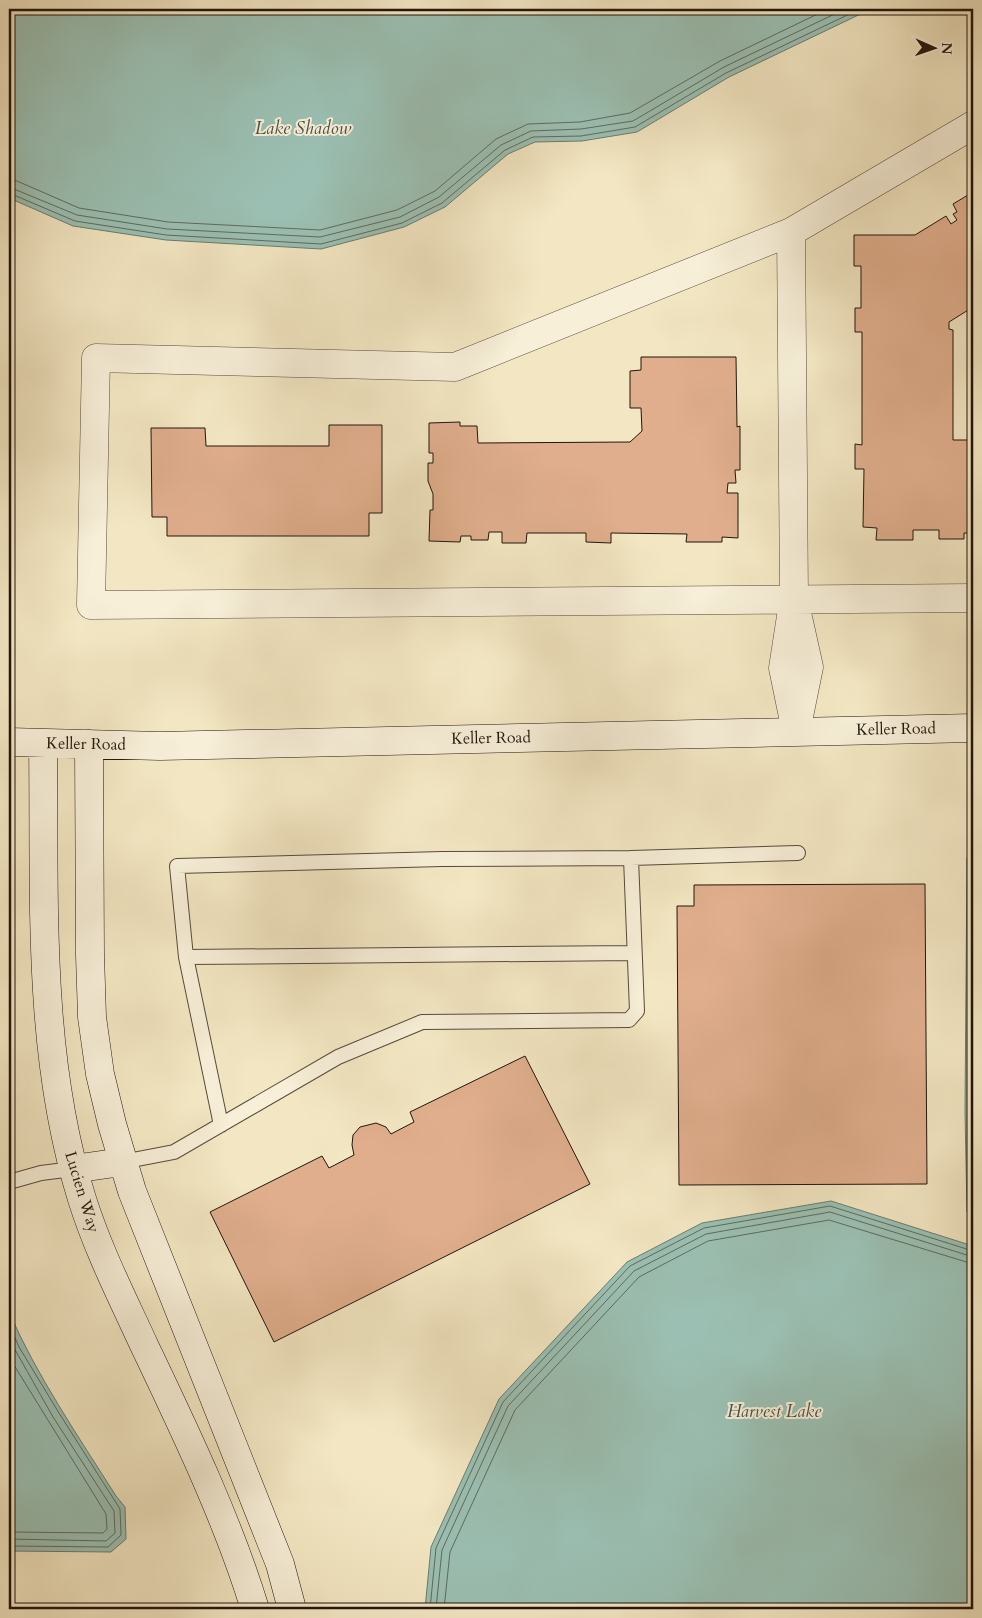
<svg xmlns="http://www.w3.org/2000/svg" width="982" height="1618" font-family="Cardo,serif">
	<style>
		.water { fill: #9bc0b3; stroke: #6a7c71 }
		.lines { fill: none; stroke-linecap: round; stroke-linejoin: round }
		.shore { stroke: #5e6a60; stroke-width: 1 }
		.building { fill: #e0ae8d; stroke: #21150d }
		.lane-casing { stroke: #564a3a; stroke-width: 16 }
		.street-casing { stroke: #564a3a; stroke-width: 29 }
		.secondary-casing { stroke: #21150d; stroke-width: 29 }
		.lane { stroke: #f7efd8; stroke-width: 14 }
		.street { stroke: #f7efd8; stroke-width: 28 }
		.secondary { stroke: #f7efd8; stroke-width: 28 }
		.labels { text-anchor: middle; dominant-baseline: central; stroke-width: 4; stroke-linejoin: round; paint-order: stroke }
		.street-label { font-size: 16px; fill: #21150d; stroke: #f7efd8 }
		.water-label { font-size: 18px; font-style: italic; fill: #4c5147; stroke: #f7efd8 }
	</style>
	<rect width="100%" height="100%" fill="#f3e7c3"/>
	<filter id="stains"><feTurbulence type="fractalNoise" baseFrequency=".004" numOctaves="4"/><feColorMatrix values="0 0 0 0 .2 0 0 0 0 .09 0 0 0 0 .02 0 0 0 .5 -.17"/></filter>
	<radialGradient id="worn" r=".72"><stop offset=".6" stop-color="#630" stop-opacity="0"/><stop offset="1" stop-color="#630" stop-opacity=".3"/></radialGradient>
	<path class="water" d="M 9,9 L 871,9 L 729,77 L 637,132 L 582,141 L 535,142 L 508,154 L 445,207 L 404,227 L 321,249 L 166,240 L 73,226 L 9,198 Z
		M 973,847 L 973,1215 L 967,1212 L 965,1112 L 967,858 Z
		M 831,1201 L 973,1246 L 973,1609 L 425,1609 L 431,1547 L 499,1399 L 627,1262 L 702,1223 Z
		M 9,1312 C 37,1376 78,1436 116,1496 L 125,1507 L 126,1539 L 111,1552 L 9,1551 Z"/>
	<g class="lines">
		<path class="shore" d="M 9,180 L 17,181 L 79,208 L 168,222 L 320,230 L 397,210 L 435,191 L 496,139 L 528,124 L 580,122 L 630,113 L 720,61 L 828,9
			M 9,187 L 77,215 L 167,229 L 320,237 L 400,217 L 439,197 L 501,145 L 531,131 L 581,129 L 633,121 L 724,67 L 845,9
			M 9,193 L 75,221 L 166,235 L 321,244 L 402,223 L 442,203 L 505,150 L 533,137 L 581,136 L 635,127 L 726,73 L 860,9
			M 973,857 L 970,1112 L 973,1209
			M 9,1324 L 19,1347 L 59,1413 L 120,1509 L 121,1535 L 108,1547 L 9,1546
			M 9,1339 L 53,1417 L 114,1511 L 115,1533 L 106,1541 L 9,1539
			M 9,1357 L 106,1514 L 107,1529 L 103,1533 L 9,1532
			M 430,1609 L 436,1548 L 503,1402 L 630,1266 L 704,1228 L 830,1206 L 973,1251
			M 436,1609 L 442,1550 L 508,1406 L 634,1271 L 706,1234 L 830,1212 L 973,1257
			M 444,1609 L 450,1552 L 515,1410 L 639,1277 L 708,1241 L 829,1220 L 973,1264"/>
	</g>
	<path class="building" d="M 973,192 L 973,307 L 949,322 L 949,329 L 953,330 L 953,440 L 973,440 L 973,533 L 964,533 L 964,539 L 939,539 L 939,530 L 913,530 L 913,540 L 876,540 L 877,528 L 863,527 L 864,469 L 855,469 L 855,444 L 862,445 L 862,332 L 855,332 L 855,308 L 861,308 L 861,266 L 854,266 L 854,235 L 915,235 L 946,216 L 951,224 L 957,220 L 953,214 L 957,212 L 953,204 Z
		M 641,357 L 736,357 L 737,427 L 740,426 L 740,470 L 735,470 L 736,483 L 728,483 L 727,493 L 738,493 L 738,538 L 722,537 L 722,542 L 686,542 L 687,534 L 611,533 L 611,543 L 586,542 L 586,533 L 527,533 L 526,543 L 502,543 L 502,532 L 489,532 L 488,540 L 471,540 L 471,536 L 461,536 L 460,542 L 429,541 L 430,510 L 433,510 L 433,494 L 428,481 L 428,463 L 433,463 L 433,453 L 429,453 L 429,423 L 460,422 L 460,426 L 477,426 L 478,443 L 630,442 L 642,431 L 641,408 L 630,408 L 630,371 L 641,370 Z
		M 329,425 L 382,425 L 382,513 L 369,513 L 369,536 L 167,536 L 167,517 L 152,517 L 151,428 L 205,428 L 206,446 L 329,446 Z
		M 925,884 L 927,1184 L 679,1185 L 677,906 L 694,906 L 694,885 Z
		M 525,1056 L 590,1184 L 274,1342 L 210,1212 L 322,1156 L 329,1168 L 354,1155 L 352,1145 L 353,1135 L 360,1127 L 376,1123 L 386,1127 L 391,1134 L 414,1122 L 410,1112 Z"/>
	<g class="lines">
		<g class="lane-casing">
			<path id="lane" d="M 631,858 L 442,859 L 177,866 L 186,957 L 634,953
				M 186,957 L 221,1125
				M 122,1162 L 174,1152 L 338,1057 L 422,1022 L 629,1020 L 637,1011 L 631,858 L 798,853
				M 9,1182 L 41,1173 L 73,1169"/>
		</g>
		<g class="street-casing">
			<path id="street" d="M 973,125 L 791,232 L 455,367 L 96,358 L 91,605 L 973,598
				M 791,232 L 794,597 L 783,668 L 796,731
				M 797,613 L 809,667 L 798,721"/>
		</g>
		<g class="secondary-casing">
			<path id="secondary" d="M 9,742 L 160,746 L 973,728
				M 43,743 C 45,895 36,1052 82,1199 C 98,1250 122,1297 144,1345 C 184,1429 228,1520 255,1609
				M 89,744 L 90,955 L 92,1017 L 100,1074 L 112,1124 L 132,1191 L 280,1564 L 292,1609
				M 73,1169 L 122,1162"/>
		</g>
		<use href="#lane" class="lane"/>
		<use href="#street" class="street"/>
		<use href="#secondary" class="secondary"/>
	</g>
	<g class="labels">
		<g class="street-label">
			<text transform="translate(896 729) rotate(-1)">Keller Road</text>
			<text transform="translate(491 738) rotate(-1)">Keller Road</text>
			<text transform="translate(86 744) rotate(1)">Keller Road</text>
			<text transform="translate(82 1192) rotate(73)">Lucien Way</text>
		</g>
		<g class="water-label">
			<text x="303" y="128">Lake Shadow</text>
			<text x="774" y="1411">Harvest Lake</text>
		</g>
	</g>
	<rect width="982" height="1618" fill="none" stroke="#f3e7c3" stroke-width="30"/>
	<rect x="10" y="10" width="962" height="1598" fill="none" stroke="#21150d" stroke-width="2.5"/>
	<rect x="15" y="15" width="952" height="1588" fill="none" stroke="#21150d"/>
	<g transform="translate(934 48) rotate(92)" stroke="#f7efd8" stroke-width="4" paint-order="stroke">
	<path d="M0-4L9 19L0 12L-9 19Z" fill="#21150d"/>
	<text y="-8" font-size="14" font-weight="bold" text-anchor="middle" fill="#21150d">N</text>
	</g>
	<rect width="100%" height="100%" filter="url(#stains)"/>
	<rect width="100%" height="100%" fill="url(#worn)"/>
</svg>
